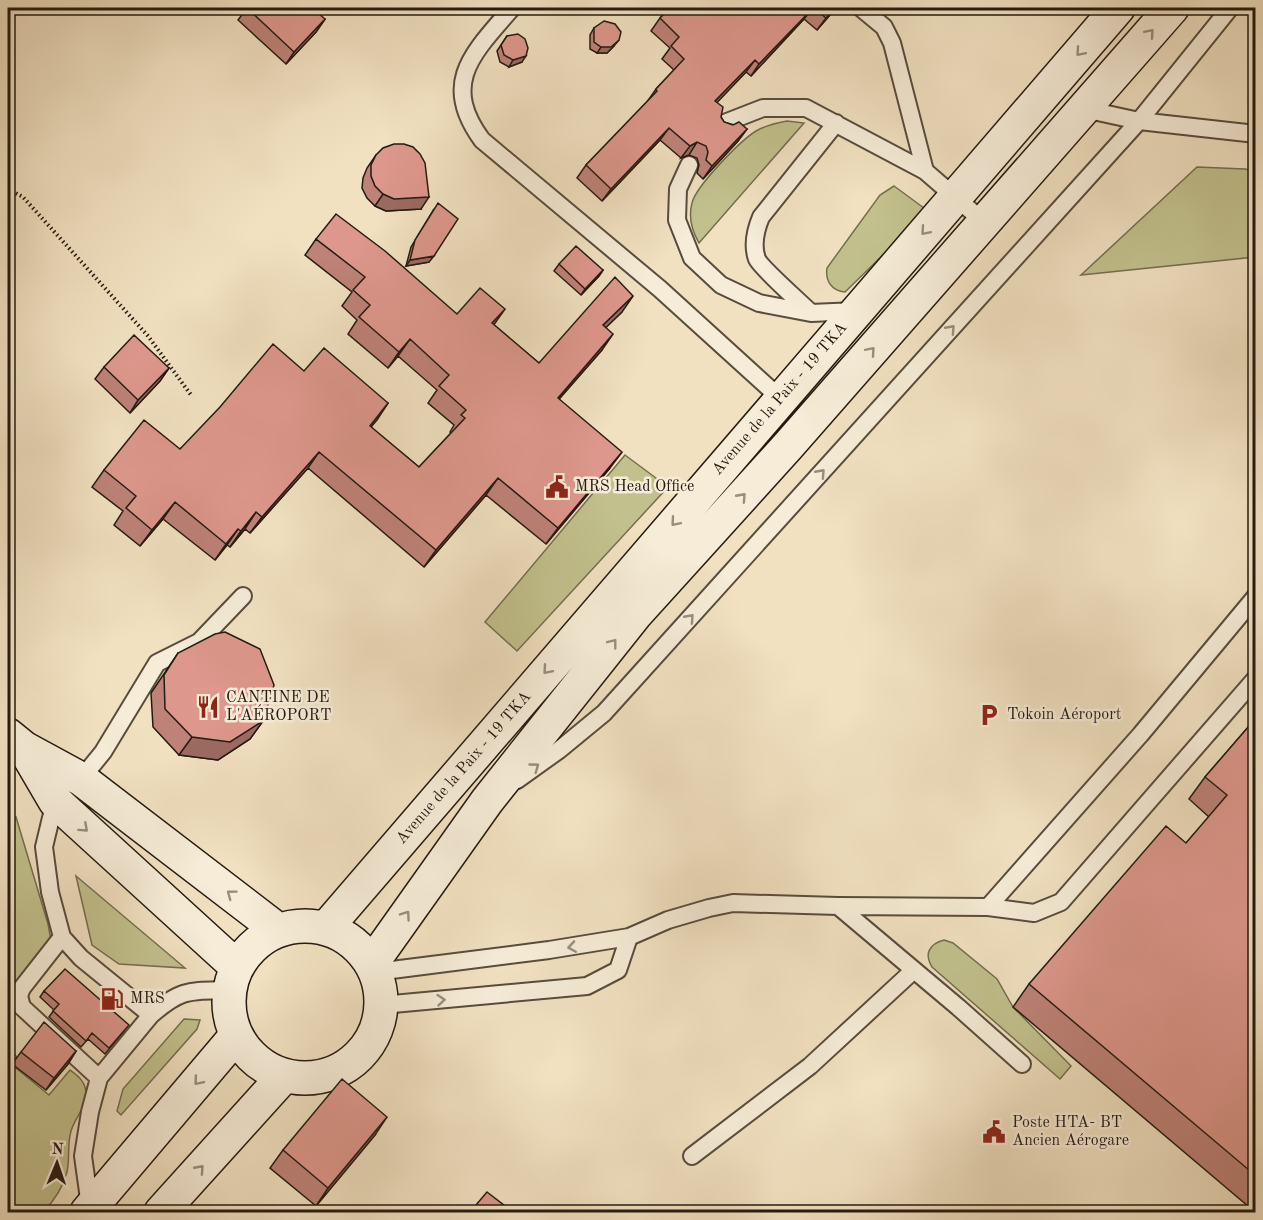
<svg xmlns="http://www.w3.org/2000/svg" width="1263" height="1220" font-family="'Old Standard TT',serif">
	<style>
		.green { fill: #c2c18d; stroke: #746e4f; stroke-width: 1.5 }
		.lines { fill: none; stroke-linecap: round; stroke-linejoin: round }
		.lane-casing { stroke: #584c3d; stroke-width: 20 }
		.secondary-casing { stroke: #251a11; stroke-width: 36 }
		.path { stroke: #251a11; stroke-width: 4; stroke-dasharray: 1.5 3; stroke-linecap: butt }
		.lane { stroke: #f6ecd7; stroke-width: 16 }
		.secondary { stroke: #f6ecd7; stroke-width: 33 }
		.wall { fill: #be8278; stroke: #251a11; stroke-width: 1.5 }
		.shaded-wall { fill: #9b6a62; stroke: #251a11; stroke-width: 1.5 }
		.building { fill: #dd978c; stroke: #251a11; stroke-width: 1.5 }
		.oneway { stroke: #988e7e }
		.labels { text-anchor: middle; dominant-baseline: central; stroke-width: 5; stroke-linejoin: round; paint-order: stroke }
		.street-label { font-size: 16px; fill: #251a11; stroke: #f6ecd7 }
		.poi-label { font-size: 16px; fill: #251a11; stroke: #f6ecd7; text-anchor: start }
	</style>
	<rect width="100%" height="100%" fill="#f1e1c1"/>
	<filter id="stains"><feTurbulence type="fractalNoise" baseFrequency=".00333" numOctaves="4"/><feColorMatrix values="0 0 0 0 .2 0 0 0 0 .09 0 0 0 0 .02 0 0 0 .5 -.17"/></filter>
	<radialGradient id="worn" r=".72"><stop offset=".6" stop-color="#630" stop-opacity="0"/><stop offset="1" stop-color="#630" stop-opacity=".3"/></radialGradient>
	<path class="green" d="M 787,121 L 804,123 L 699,243 C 692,231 688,218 692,203 C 696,186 740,141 756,131 C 766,125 776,123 787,121 Z
		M 1197,167 L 1245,169 L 1255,171 L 1255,257 L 1081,275 Z
		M 894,186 L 928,211 L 845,292 C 832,291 825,281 827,268 L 880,195 Z
		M 625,455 L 668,487 L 517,651 L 485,622 Z
		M 16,817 L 48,924 L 51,940 L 33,983 L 8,1010 L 8,827 Z
		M 76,876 L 185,968 L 119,964 L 92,945 Z
		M 944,940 L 953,943 L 997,979 L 1013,1007 L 1071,1066 L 1060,1079 L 932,967 C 924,954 929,944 944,940 Z
		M 184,1019 L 200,1020 L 197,1029 L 121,1115 L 117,1111 L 123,1089 Z
		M 8,1048 L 17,1057 L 11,1064 L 49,1095 L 70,1070 C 78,1076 85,1081 86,1092 C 87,1107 75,1117 71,1131 C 67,1144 70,1159 67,1172 C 63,1187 53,1202 43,1212 L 22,1212 L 8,1202 Z"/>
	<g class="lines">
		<g class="lane-casing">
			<path id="lane" d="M 512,8 C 473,53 440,83 482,140 L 660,289 L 781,399
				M 861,8 L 884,27 L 892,43 L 925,171
				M 1084,109 L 1139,121 L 1256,134
				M 722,127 L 727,122 L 763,108 L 806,108 L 925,171 L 984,222
				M 689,165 L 678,189 L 677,220 L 692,258 L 721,285 L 759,303 L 811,313 L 856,311
				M 811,313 C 801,303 761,268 757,259 C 752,245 756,229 761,217 L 836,123
				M 81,779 L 103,752 L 157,663 L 199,642 L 243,596
				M 517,780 L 559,750 L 604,713 L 1139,121 L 1230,8
				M 55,801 L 44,847 L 50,892 L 62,937 L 81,958 L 151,1015 L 99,1078
				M 838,906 L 958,1007 L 1022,1064
				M 988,907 L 1141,734 L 1256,596
				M 62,937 L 22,988 L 19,996 L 22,1007 L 99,1078 L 90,1112 L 83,1156 L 90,1206
				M 376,972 L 549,950 L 629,937 L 668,920 L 709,908 L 733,903 L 838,906 L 988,907 L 1034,913 L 1061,902 L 1256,678
				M 382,1005 L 587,986 L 618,970 L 629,937
				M 151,1015 C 182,988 190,991 229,990
				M 692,1156 L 810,1066 L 914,970"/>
		</g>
		<g class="secondary-casing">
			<path id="secondary" d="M 8,735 L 24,748 L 81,779 L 278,930
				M 24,748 L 55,801 L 237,967
				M229 1002a76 76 0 1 1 152 0a76 76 0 1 1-152 0Z
				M 326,928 L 1118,8
				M 372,963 L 487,801 L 635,615 L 788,446 L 1172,8
				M 87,1212 L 236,1036
				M 161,1212 L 284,1076"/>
		</g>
		<path class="path" d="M 8,189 L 23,197 L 148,336 L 191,395"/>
		<use href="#lane" class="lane"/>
		<use href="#secondary" class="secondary"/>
	</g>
	<path class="wall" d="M 247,8 L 325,19 L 316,32 L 286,64 L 238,20 Z
		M 670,8 L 836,8 L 817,30 L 804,19 L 751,76 L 746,72 L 717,102 L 721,117 L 724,122 L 747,129 L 738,141 L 703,179 L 697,173 L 699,165 L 697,158 L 689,155 L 681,158 L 660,140 L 602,201 L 577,178 L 586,165 L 647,102 L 656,89 L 674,70 L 662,59 L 670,48 L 651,31 L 660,18 Z
		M 1032,8 L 1041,8 L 1036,12 Z
		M 594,28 L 614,46 L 607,53 L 597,53 L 590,49 L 590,35 Z
		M 507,36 L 522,62 L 509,67 L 500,62 L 497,51 Z
		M 376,155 L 421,209 L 386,211 L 375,206 L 367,198 L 362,188 L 363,178 L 367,168 Z
		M 434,209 L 429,262 L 406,266 L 411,247 Z
		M 316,239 L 457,314 L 494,325 L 539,363 L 622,312 L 606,327 L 602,350 L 559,399 L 610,468 L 546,544 L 486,495 L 424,567 L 308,468 L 250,533 L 245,529 L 230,547 L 227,545 L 215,560 L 163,519 L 140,546 L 114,525 L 123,511 L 92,487 L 104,470 L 180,449 L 304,371 L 388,403 L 371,427 L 419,467 L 451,433 L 450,432 L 454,425 L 428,403 L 437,390 L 398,356 L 388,368 L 348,334 L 357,320 L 342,306 L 352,292 L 305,255 Z
		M 559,264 L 603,270 L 599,276 L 581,295 L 554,271 Z
		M 104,367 L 169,368 L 160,381 L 130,413 L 95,379 Z
		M 178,653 L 263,721 L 250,739 L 218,760 L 179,755 L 153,727 L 151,693 Z
		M 1256,718 L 1256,1212 L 1255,1212 L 1013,1007 L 1029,984 L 1186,843 L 1209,817 L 1189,799 L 1205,777 Z
		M 44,991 L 124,1031 L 105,1054 L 88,1039 L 81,1047 L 49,1017 L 54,1010 L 40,997 Z
		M 76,1051 L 68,1064 L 46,1090 L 12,1064 L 21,1052 Z
		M 375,1135 L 316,1206 L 270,1168 L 283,1150 Z"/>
	<path class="shaded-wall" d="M 813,8 L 804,19 L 751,76 L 759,64 Z
		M 834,8 L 836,8 L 817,30 L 826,18 Z
		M 325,19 L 316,32 L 286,64 L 294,52 Z
		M 619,40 L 614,46 L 607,53 L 597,53 L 601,47 Z
		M 526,56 L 522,62 L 509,67 L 513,60 Z
		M 755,60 L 746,72 L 707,113 L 715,101 Z
		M 669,128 L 660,140 L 602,201 L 611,189 Z
		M 747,129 L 738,141 L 703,179 L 712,166 Z
		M 697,142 L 689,155 L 681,158 L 690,146 Z
		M 383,194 L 429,197 L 421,209 L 386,211 L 375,206 Z
		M 434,256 L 429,262 L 406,266 L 410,260 Z
		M 603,270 L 599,276 L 581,295 L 585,289 Z
		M 633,296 L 622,312 L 592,341 L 603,325 Z
		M 505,309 L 493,326 L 492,323 Z
		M 613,334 L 602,350 L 546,414 L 558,398 Z
		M 410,339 L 398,356 L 388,368 L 399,352 Z
		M 169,368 L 160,381 L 130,413 L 138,400 Z
		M 388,403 L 377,420 L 358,442 L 370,426 Z
		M 319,452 L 308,468 L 250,533 L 262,517 Z
		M 622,452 L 610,468 L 546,544 L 558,528 Z
		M 498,478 L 486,495 L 424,567 L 436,550 Z
		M 175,502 L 163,519 L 140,546 L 152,530 Z
		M 256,512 L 245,529 L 230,547 L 241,531 Z
		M 238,529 L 227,545 L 215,560 L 226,544 Z
		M 263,721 L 250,739 L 218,760 L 179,755 L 192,737 Z
		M 76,1051 L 68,1064 L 46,1090 L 54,1078 Z
		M 387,1117 L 375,1135 L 316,1206 L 328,1188 Z"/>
	<path class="building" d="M 247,8 L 312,8 L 325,19 L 294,52 Z
		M 670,8 L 813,8 L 759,64 L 755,60 L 715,101 L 723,107 L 721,117 L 724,122 L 733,125 L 739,122 L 747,129 L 712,166 L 706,160 L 708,152 L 706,146 L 697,142 L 690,146 L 669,128 L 611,189 L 586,165 L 657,91 L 656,89 L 684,59 L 671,46 L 679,37 L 660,18 Z
		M 814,8 L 834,8 L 826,18 Z
		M 604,21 L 615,24 L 621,32 L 619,40 L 611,47 L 601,47 L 594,42 L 594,28 Z
		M 518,34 L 525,39 L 528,48 L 526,56 L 513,60 L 504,55 L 501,45 L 507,36 Z
		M 394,144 L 404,144 L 413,147 L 420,154 L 425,163 L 429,197 L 394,199 L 383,194 L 375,186 L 371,176 L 371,165 L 376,155 L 383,148 Z
		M 438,203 L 458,219 L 434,256 L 410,260 L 415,240 Z
		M 336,214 L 385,251 L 457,314 L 480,288 L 505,309 L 492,323 L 539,363 L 615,277 L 633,296 L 603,325 L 613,334 L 558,398 L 622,452 L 558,528 L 498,478 L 436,550 L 319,452 L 262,517 L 256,512 L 241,531 L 238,529 L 226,544 L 175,502 L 152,530 L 126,508 L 136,496 L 104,470 L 144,420 L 180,449 L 220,407 L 273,344 L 304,371 L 324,348 L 388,403 L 370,426 L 419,467 L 465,418 L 461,415 L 466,410 L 439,386 L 449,375 L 410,339 L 399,352 L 359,317 L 370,305 L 353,290 L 365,277 L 316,239 Z
		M 576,246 L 603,270 L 585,289 L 559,264 Z
		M 134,335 L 169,368 L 138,400 L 104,367 Z
		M 225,632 L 260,649 L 274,685 L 263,721 L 230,742 L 192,737 L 165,709 L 164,675 L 178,653 L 215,634 Z
		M 1256,718 L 1256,1176 L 1029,984 L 1166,826 L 1186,843 L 1227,795 L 1205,777 Z
		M 65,969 L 129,1025 L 109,1048 L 92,1033 L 86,1041 L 53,1011 L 59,1004 L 44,991 Z
		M 44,1022 L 76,1051 L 54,1078 L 21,1052 Z
		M 342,1079 L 387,1117 L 328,1188 L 283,1150 Z
		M 487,1192 L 513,1212 L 470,1212 Z"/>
	<defs><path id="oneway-chevron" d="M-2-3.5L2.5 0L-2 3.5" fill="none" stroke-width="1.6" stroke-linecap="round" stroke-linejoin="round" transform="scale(1.5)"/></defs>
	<g class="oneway">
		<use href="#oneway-chevron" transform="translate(1150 33) rotate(-49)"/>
		<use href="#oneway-chevron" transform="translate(1080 52) rotate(131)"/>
		<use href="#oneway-chevron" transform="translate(925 231) rotate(131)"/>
		<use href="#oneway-chevron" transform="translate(951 329) rotate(-48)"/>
		<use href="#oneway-chevron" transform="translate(871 351) rotate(-49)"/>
		<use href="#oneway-chevron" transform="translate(821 473) rotate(-48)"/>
		<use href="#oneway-chevron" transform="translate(742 497) rotate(-48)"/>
		<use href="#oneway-chevron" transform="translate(675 522) rotate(131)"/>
		<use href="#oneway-chevron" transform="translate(690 618) rotate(-48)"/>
		<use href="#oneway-chevron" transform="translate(613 643) rotate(-52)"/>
		<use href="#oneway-chevron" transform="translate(547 670) rotate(131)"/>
		<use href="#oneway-chevron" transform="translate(535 767) rotate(-36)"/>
		<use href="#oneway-chevron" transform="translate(84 828) rotate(42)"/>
		<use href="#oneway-chevron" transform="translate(231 894) rotate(-143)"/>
		<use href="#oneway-chevron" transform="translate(406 915) rotate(-55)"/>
		<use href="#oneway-chevron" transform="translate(572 947) rotate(171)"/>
		<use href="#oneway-chevron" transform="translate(441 1000) rotate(-5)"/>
		<use href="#oneway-chevron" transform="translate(198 1081) rotate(130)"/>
		<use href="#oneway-chevron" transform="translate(200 1169) rotate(-48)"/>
	</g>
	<defs>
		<g id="civic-bare" transform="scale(1.8)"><path d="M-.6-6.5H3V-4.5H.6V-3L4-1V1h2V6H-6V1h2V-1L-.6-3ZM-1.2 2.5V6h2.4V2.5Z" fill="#8f2418" stroke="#f6ecd7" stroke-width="2.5" paint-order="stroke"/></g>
		<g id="restaurant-bare" transform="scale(1.8)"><path d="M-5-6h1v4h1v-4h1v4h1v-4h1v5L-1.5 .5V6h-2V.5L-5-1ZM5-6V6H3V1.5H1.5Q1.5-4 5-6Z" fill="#8f2418" stroke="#f6ecd7" stroke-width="2.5" paint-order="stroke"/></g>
		<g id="parking-bare" transform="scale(1.8)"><path d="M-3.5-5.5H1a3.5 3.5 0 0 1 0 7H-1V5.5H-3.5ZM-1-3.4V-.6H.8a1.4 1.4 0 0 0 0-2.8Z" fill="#8f2418" stroke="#f6ecd7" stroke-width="2.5" paint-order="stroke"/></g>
		<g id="fuel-bare" transform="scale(1.8)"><path d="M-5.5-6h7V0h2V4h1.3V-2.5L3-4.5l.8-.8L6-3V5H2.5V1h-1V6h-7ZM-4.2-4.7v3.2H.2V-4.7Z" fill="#8f2418" stroke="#f6ecd7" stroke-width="2.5" paint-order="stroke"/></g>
	</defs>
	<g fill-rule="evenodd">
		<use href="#civic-bare" x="557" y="487"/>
		<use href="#restaurant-bare" x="208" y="707"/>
		<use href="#parking-bare" x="989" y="715"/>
		<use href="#fuel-bare" x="112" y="999"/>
		<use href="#civic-bare" x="994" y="1132"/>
	</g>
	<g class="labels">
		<g class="street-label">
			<text transform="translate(780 399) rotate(-49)">Avenue de la Paix - 19 TKA</text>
			<text transform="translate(464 768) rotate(-49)">Avenue de la Paix - 19 TKA</text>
		</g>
		<g class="poi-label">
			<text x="575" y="487">MRS Head Office</text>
			<text x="226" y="698">CANTINE DE<tspan x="226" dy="18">L'AÉROPORT</tspan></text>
			<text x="1007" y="715">Tokoin Aéroport</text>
			<text x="130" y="999">MRS</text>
			<text x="1012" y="1123">Poste HTA- BT<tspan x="1012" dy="18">Ancien Aérogare</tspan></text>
		</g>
	</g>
	<rect width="1263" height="1220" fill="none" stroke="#f1e1c1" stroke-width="30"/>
	<rect x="9" y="9" width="1245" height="1202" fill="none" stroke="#251a11" stroke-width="3"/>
	<rect x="15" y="15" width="1233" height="1190" fill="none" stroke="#251a11" stroke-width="1.5"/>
	<g transform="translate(57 1163) rotate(2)" stroke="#f6ecd7" stroke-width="4.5" paint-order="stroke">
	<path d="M0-4.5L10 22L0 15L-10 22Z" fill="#251a11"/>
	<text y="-9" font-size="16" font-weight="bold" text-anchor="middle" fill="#251a11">N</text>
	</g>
	<rect width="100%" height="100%" filter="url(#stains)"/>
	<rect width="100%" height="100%" fill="url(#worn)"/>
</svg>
